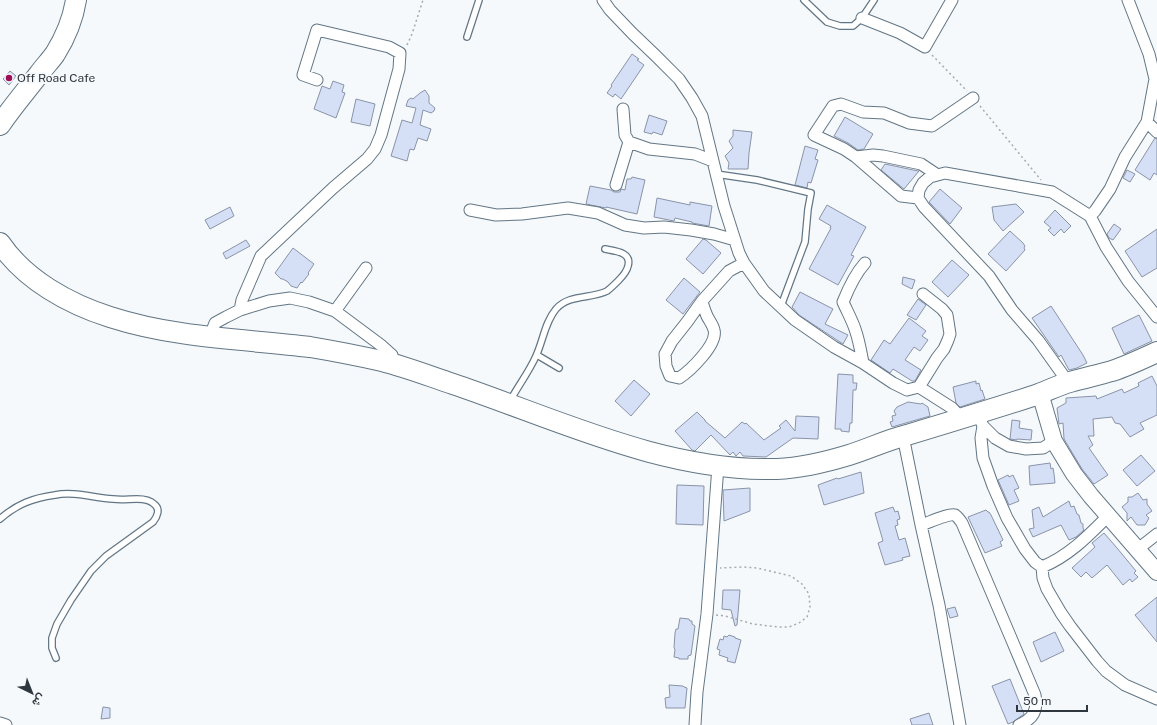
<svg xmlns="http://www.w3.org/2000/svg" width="1157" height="725" font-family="'Public Sans',Vazirmatn,sans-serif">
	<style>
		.building { fill: #d5dff6; stroke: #8a94a9 }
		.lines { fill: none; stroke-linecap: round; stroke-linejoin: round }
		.lane-casing { stroke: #637685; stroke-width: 8 }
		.street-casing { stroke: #637685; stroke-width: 13 }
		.secondary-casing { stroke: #637685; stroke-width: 18 }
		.highway-casing { stroke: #637685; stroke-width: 22 }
		.path { stroke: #a6abb0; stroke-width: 1.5; stroke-dasharray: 2 3; stroke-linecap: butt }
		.lane { stroke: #fff; stroke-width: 5.5 }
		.street { stroke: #fff; stroke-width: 11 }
		.secondary { stroke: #fff; stroke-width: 16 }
		.highway { stroke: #fff; stroke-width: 20 }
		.poi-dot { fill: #9f0d55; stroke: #f5f9fc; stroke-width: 1.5 }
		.labels { text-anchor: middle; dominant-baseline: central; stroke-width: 4; stroke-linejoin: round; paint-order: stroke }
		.poi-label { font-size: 12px; fill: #2f373e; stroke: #f5f9fc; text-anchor: start }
	</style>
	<rect width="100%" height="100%" fill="#f5f9fc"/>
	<path class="building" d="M 632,54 L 639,59 L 637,60 L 644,65 L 621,99 L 615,94 L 613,97 L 607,93 L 612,86 L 611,85 Z
		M 10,71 L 16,76 L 9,85 L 3,79 Z
		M 333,81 L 344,85 L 342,92 L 345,93 L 336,118 L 314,109 L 322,86 L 330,89 Z
		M 425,90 L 429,96 L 429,103 L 435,108 L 434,111 L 431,113 L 423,110 L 420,125 L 431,129 L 427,141 L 418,138 L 414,150 L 410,149 L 407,161 L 391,156 L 402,120 L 412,123 L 416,108 L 406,106 L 408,100 L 411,98 L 413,99 L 420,93 Z
		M 356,99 L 375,104 L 370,126 L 351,122 Z
		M 649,115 L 667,121 L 662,135 L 653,132 L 652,134 L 644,132 Z
		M 845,117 L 873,134 L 864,149 L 858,150 L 848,143 L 834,136 Z
		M 733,130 L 752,132 L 749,153 L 748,169 L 728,169 L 729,163 L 725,156 L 733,148 L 729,141 L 733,136 Z
		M 1155,138 L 1157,139 L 1157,175 L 1154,173 L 1150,180 L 1135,170 Z
		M 805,146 L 818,150 L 815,159 L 818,160 L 811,183 L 808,182 L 807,188 L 795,185 Z
		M 885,164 L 918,171 L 919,171 L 904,189 L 881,170 Z
		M 1127,170 L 1135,174 L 1130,182 L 1123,178 Z
		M 632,177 L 645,180 L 637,214 L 606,207 L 606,208 L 586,204 L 590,186 L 611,190 L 614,192 L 620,192 L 621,189 L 625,190 L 627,179 L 631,179 Z
		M 940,189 L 962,208 L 950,224 L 929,202 Z
		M 657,198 L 690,205 L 690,202 L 712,206 L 709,226 L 692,223 L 692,222 L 675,218 L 674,221 L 654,217 Z
		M 1016,204 L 1024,212 L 1003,231 L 994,220 L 992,207 Z
		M 827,205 L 866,227 L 851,255 L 854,256 L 838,285 L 809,269 L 831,228 L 830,228 L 831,226 L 819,219 Z
		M 230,207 L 234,216 L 210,229 L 205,220 Z
		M 1055,210 L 1071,226 L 1064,233 L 1061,229 L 1054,236 L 1048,230 L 1051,228 L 1044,222 Z
		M 1114,224 L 1121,229 L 1113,240 L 1109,238 L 1107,234 Z
		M 1157,229 L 1157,268 L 1142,277 L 1125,251 Z
		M 1010,231 L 1023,243 L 1025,246 L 1024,248 L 1025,250 L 1006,271 L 988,254 Z
		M 703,239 L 706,240 L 721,253 L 703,274 L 686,259 Z
		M 246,240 L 250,246 L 226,259 L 223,253 Z
		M 293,248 L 314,264 L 308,273 L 309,274 L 302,283 L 301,282 L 297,288 L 291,286 L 288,282 L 283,279 L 281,279 L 275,273 Z
		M 952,260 L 969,275 L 948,297 L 932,282 Z
		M 903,277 L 915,280 L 912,289 L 902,284 Z
		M 684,278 L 700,292 L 683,314 L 666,300 Z
		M 800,292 L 833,309 L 825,324 L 848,335 L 843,344 L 799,315 L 792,307 Z
		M 918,299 L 926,305 L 916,320 L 907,315 Z
		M 1051,306 L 1083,355 L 1087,363 L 1077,368 L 1069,370 L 1061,355 L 1059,357 L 1032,318 Z
		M 1139,315 L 1152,341 L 1124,354 L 1112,328 Z
		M 909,318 L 926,331 L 922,336 L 928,340 L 920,351 L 914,347 L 905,360 L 921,370 L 915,381 L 912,381 L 893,369 L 890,373 L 871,360 L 884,340 L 890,344 Z
		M 838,374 L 853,375 L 853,383 L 857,383 L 856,390 L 853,390 L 852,423 L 850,423 L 849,432 L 841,431 L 841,429 L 835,429 Z
		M 1152,376 L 1157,386 L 1157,415 L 1140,423 L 1144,429 L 1130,437 L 1120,424 L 1115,423 L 1112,417 L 1093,419 L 1094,436 L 1088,436 L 1093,445 L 1089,448 L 1108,475 L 1094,484 L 1082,469 L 1064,439 L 1063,423 L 1059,424 L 1057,408 L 1066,403 L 1066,398 L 1096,396 L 1097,399 L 1122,389 L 1124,393 L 1139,386 L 1138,383 Z
		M 634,380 L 650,394 L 631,416 L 615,401 Z
		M 976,381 L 976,384 L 979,383 L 981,391 L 982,390 L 985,399 L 960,407 L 956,403 L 953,387 Z
		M 908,402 L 921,404 L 922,403 L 928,407 L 930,416 L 892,427 L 890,422 L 893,421 L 892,416 L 896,415 L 894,411 L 897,407 Z
		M 697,412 L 705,420 L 705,421 L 725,438 L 742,422 L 745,424 L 746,423 L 764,440 L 781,428 L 779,426 L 786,420 L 795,431 L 796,416 L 819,417 L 818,439 L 793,438 L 766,457 L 743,456 L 740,452 L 736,456 L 733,452 L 730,455 L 711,435 L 695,451 L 692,450 L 675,431 Z
		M 1012,420 L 1020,421 L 1019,428 L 1032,430 L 1031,440 L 1017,439 L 1017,440 L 1010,439 Z
		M 1141,455 L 1155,471 L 1137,486 L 1123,470 Z
		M 1050,463 L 1051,469 L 1053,468 L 1054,474 L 1055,483 L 1030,485 L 1029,466 Z
		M 861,472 L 864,493 L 824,505 L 818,485 L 837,478 L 838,479 Z
		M 1008,475 L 1009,477 L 1013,475 L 1019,488 L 1014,490 L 1019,501 L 1009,505 L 998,480 Z
		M 677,485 L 704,486 L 703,525 L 676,524 Z
		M 750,488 L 750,511 L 724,521 L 723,490 Z
		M 1138,493 L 1143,500 L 1147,499 L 1147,504 L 1152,511 L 1146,515 L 1149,518 L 1145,525 L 1137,525 L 1131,517 L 1127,521 L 1127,513 L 1122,507 L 1128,502 L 1128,497 L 1132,497 Z
		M 1069,501 L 1071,507 L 1074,506 L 1077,514 L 1079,515 L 1081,523 L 1083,524 L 1083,528 L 1084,530 L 1076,537 L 1069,540 L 1061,525 L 1033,537 L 1029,529 L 1034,528 L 1032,510 L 1039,507 L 1043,517 Z
		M 893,507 L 895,512 L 898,511 L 900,519 L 897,520 L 898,525 L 895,526 L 899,540 L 905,538 L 910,556 L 902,558 L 903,560 L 885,565 L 878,543 L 883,541 L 875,513 Z
		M 986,510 L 988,512 L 989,512 L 991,515 L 1003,540 L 1000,542 L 1002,546 L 985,553 L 968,517 Z
		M 1104,533 L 1117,548 L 1136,571 L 1134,573 L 1138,577 L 1132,582 L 1130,579 L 1123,585 L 1107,565 L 1092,578 L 1086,572 L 1081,577 L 1072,568 L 1095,547 L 1092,543 Z
		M 723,590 L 740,590 L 737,625 L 735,626 L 731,610 L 722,609 Z
		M 1157,597 L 1157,642 L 1135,615 Z
		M 955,607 L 958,616 L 950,618 L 947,609 Z
		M 680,618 L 689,619 L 690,621 L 692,621 L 692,624 L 695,626 L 691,655 L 688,656 L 688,659 L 679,659 L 679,658 L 674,657 L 675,649 L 674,648 L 675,633 L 676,629 L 678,629 Z
		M 1055,632 L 1064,651 L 1041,662 L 1033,642 Z
		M 729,635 L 735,637 L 735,638 L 741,640 L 735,663 L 727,661 L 728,658 L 719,655 L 720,650 L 717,649 L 720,639 L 723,640 L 724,636 L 727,637 Z
		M 1010,679 L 1024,714 L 1013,722 L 1008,724 L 992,686 Z
		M 669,685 L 683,686 L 684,687 L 687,688 L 685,708 L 666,708 L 665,698 L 670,697 Z
		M 103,707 L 110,708 L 110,718 L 101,719 Z
		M 929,713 L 933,725 L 912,725 L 910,719 Z"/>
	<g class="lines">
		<g class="lane-casing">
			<path id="lane" d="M 804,0 L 827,22 L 840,26 L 853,26 L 862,18 L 874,0
				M 467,37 L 479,0
				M 716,174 L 757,180 L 811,193 L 808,209 L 805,242 L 781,306
				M 537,355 L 559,368
				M 510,401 C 518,386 529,372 536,356 C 543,341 545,322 556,309 C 569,294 591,299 607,291 C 611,288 615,284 618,281 C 623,276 627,271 628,266 C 632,252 615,251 605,249
				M 0,519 C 17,504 33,498 55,495 C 74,491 94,498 113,499 C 121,500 129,499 137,499 C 142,499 150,500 154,504 C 161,509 157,517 153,522 L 106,556 L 91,571 L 71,600 L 57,624 L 52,638 L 52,648 L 56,658"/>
		</g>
		<g class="street-casing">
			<path id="street" d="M 603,0 L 610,10 L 632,33 L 656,56 L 679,79 L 692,98 L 702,116 L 724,206 L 739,253 L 744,263 L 764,291 L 795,320 L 834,347 L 863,363 L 893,383 L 907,390 L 919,387 L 952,408 L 962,419
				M 1128,0 L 1149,54 L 1155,79 L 1147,122 L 1125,157 L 1110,189 L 1095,211 L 1090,216 L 1106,247 L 1128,281 L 1157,317
				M 862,18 L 900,33 L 925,47 L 952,0
				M 623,109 L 625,135 L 629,142 L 649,149 L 695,154 L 713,161
				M 1147,122 L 1157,132
				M 856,157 L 844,149 L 814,135 L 833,106 L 841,104 L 863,112 L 884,113 L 909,123 L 932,126 L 973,98
				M 616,185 L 629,142
				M 918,198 L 901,196 L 856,157 L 873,155 L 883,156 L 921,164 L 936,174
				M 470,210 L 496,215 L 522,214 L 568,208 L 598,213 L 625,225 L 644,228 L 664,227 L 691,230 L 714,234 L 735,240
				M 702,301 C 703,306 705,311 707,316 C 709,320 713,325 714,330 C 718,344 690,371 679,378 L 670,376 L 666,366 L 665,354 L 672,341 L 687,322 L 702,301 L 729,271 L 744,263
				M 240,310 L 269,301 L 290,298 L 309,302 L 335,311 L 382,346 L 392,355 L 393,364
				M 335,311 L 366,268
				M 210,336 L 215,323 L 226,317 L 240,310 L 242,300 L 261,256 L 333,188 L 367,159 L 375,149 L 381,135 L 399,69 L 400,53 L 389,47 L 317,30 L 303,75 L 317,80
				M 863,363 C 861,352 859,340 855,329 C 852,320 847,311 843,302 C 849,287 855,274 865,263
				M 1068,382 L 1038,340 L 1012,310 L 989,276 L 924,207 L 918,198 L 919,190 L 923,183 L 930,177 L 945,173 L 1052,192 L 1090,216
				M 919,387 L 937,358 L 944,349 L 948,340 L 950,334 L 947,315 L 942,309 L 923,294
				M 978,414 L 983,426 L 981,438 L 983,458 L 993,486 L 1007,518 L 1025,549 L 1035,562 L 1042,567 L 1043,578 L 1047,589 L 1061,613 L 1070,626 L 1097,661 L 1106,671 L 1125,685 L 1157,699
				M 983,426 L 995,438 L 1009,446 L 1026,449 L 1043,448 L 1054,441
				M 903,436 L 921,525 L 939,605 L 960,725
				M 921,525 C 928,523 949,513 955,515 C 958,517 960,520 962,523 L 1011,638 L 1035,695 C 1038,711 1033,719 1019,725
				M 1138,549 L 1157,534
				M 1042,567 C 1069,556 1088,536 1108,516
				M 0,723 L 6,725
				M 695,725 L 697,692 L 707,614 L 718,466"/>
		</g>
		<g class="secondary-casing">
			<path id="secondary" d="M 1040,393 L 1054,441 L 1074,474 L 1091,496 L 1157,572"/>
		</g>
		<g class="highway-casing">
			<path id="highway" d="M 0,125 C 12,107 26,91 39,74 C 44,67 50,61 55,54 C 65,38 73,19 76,0
				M 0,243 C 25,280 69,304 110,317 C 175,338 243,339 310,347 C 334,351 359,356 382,361 C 406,367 429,376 453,384 C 557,419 664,472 777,469 C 801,468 826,462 849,455 C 868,449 887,440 907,435 C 950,422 993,409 1036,395 C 1047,391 1059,385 1070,382 C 1084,378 1098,375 1112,371 C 1127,366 1142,359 1157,352"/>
		</g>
		<path class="path" d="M 407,45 L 412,34 L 423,0
			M 932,55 L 967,91
			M 980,106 L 1041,180
			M 716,615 L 725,616 L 753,624 L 778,627 L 789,627 L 799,623 L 807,617 L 810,607 L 809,594 L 802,584 L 791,576 L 757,568 L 743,567 L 720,568"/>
		<use href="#lane" class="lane"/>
		<use href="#street" class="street"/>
		<use href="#secondary" class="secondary"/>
		<use href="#highway" class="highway"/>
	</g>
	<circle class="poi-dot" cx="9" cy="78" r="4"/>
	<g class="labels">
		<g class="poi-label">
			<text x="17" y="78">Off Road Cafe</text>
		</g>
	</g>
	<g transform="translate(32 693) rotate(137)" stroke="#f5f9fc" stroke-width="3" paint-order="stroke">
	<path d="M0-3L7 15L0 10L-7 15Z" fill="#2f373e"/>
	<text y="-6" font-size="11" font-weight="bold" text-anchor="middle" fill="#2f373e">ش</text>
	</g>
	<path d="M1017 705v6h70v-6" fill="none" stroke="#2f373e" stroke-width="2"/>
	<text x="1023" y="705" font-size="12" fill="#2f373e" stroke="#f5f9fc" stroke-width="3" paint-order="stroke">50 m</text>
</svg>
